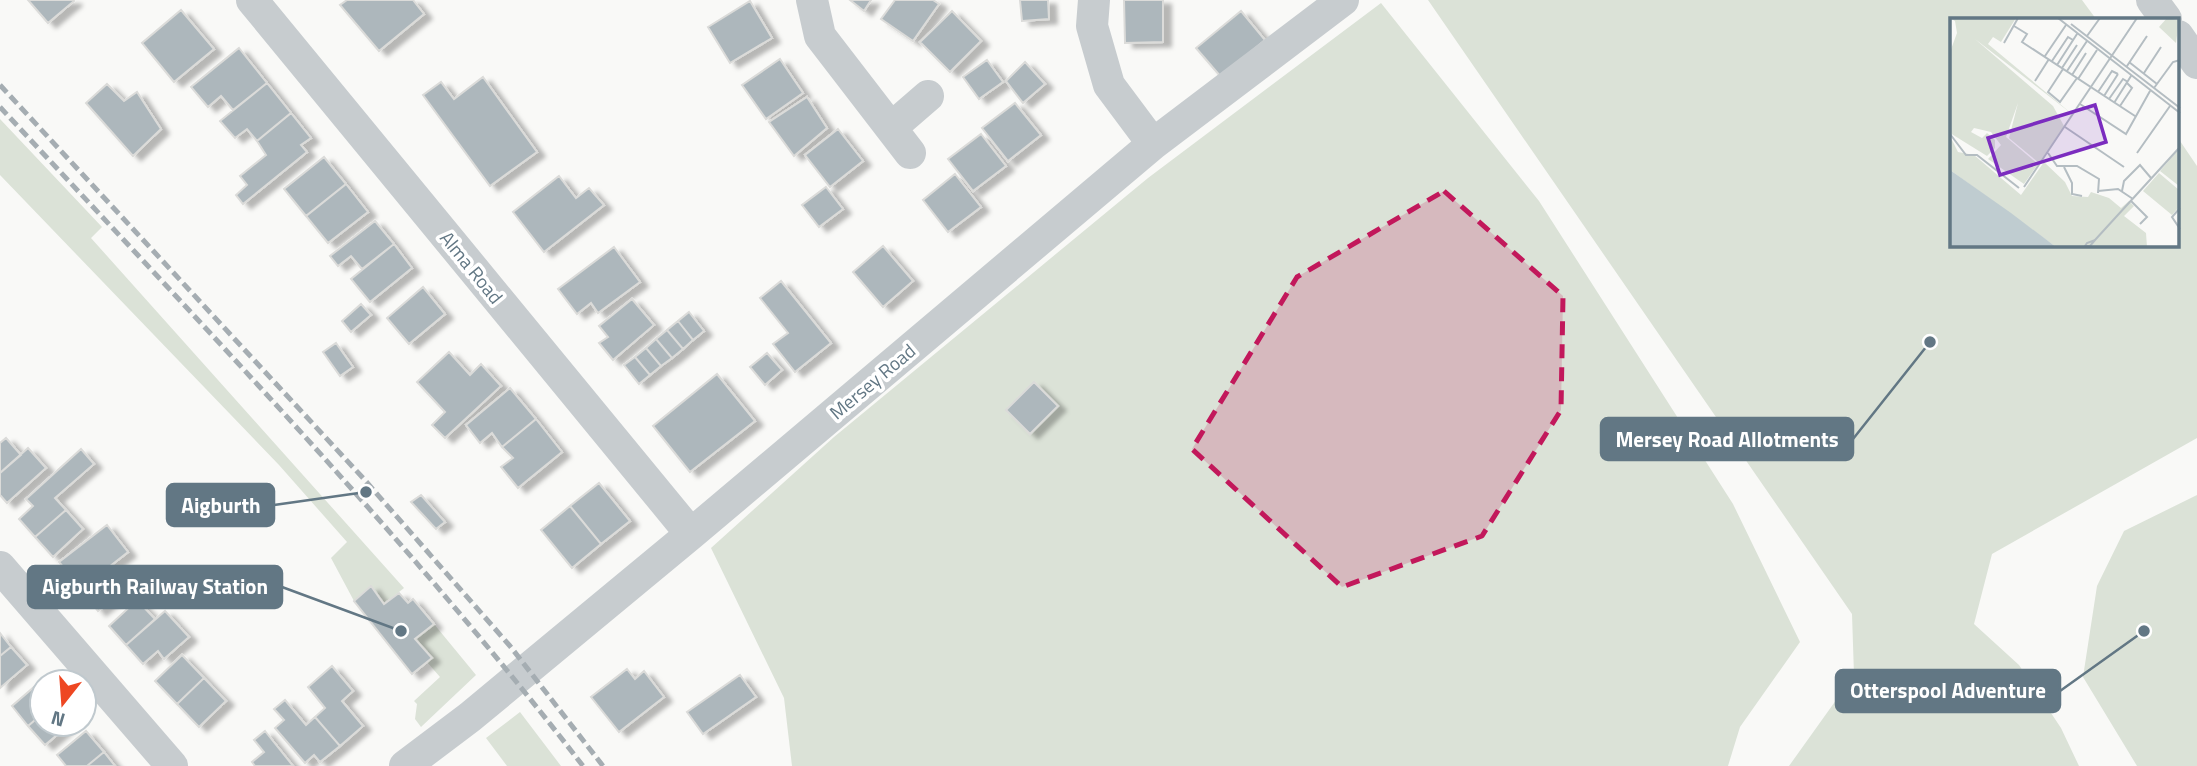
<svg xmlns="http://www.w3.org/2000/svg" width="2197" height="766" font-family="'Titillium Web',sans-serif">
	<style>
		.green { fill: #dbe2d7 }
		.building { fill: #adb7bc; stroke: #dbdbd9; stroke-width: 2; filter: url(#shadow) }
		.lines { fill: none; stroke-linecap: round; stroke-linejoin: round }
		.minor { stroke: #c7cccf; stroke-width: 32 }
		.rail { stroke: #a5adb2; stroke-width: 5; stroke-dasharray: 10 5; stroke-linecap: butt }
		.marked { fill: #c2185b; fill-opacity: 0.2; stroke: #c2185b; stroke-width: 5; stroke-dasharray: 14 9; stroke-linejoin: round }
		.labels { text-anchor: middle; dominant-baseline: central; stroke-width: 7; stroke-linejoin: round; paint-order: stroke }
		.street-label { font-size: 19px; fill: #627784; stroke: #fff }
		.inset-road { fill: none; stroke: #b4bdc2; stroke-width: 2 }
		.view { fill: #7b2cbf; fill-opacity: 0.15; stroke: #7b2cbf; stroke-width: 3.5 }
		.inset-edge { fill: none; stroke: #627784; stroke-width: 3.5 }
		.leader { fill: none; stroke: #627784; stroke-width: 2.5 }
		.callout-dot { fill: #627784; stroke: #fff; stroke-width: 2.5 }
		.callout { fill: #627784; stroke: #627784; stroke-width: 2.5 }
		.callout-label { font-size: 21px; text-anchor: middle; font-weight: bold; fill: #fff }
	</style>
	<defs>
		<filter id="shadow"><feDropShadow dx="8" dy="4.5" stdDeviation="2" flood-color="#0004"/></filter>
	</defs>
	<rect width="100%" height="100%" fill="#f9f9f7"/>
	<path class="green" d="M 1428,0 L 2082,0 L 2096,19 L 1952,19 L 1952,245 L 2178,245 L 2178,138 L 2197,166 L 2197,438 L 1992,554 L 1974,624 L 2019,665 L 2061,728 L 2079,766 L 1789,766 L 1854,675 L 1852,614 Z
		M 1381,3 L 1539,201 L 1733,504 L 1800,642 L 1740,727 L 1728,766 L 792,766 L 784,698 L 711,548 L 834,437 L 1148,178 Z
		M 0,119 L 102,227 L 91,238 L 404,588 L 384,604 L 370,586 L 354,601 L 331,558 L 347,542 L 279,465 L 0,175 Z
		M 2197,495 L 2197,766 L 2137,766 L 2083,677 L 2097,586 L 2124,531 Z
		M 434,624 L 476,675 L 421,727 L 415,719 L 417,704 L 414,701 L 440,677 L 427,662 L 432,658 L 415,639 Z
		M 520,712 L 561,766 L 507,766 L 486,738 Z"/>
	<path class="building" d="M 28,0 L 73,0 L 74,1 L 48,23 Z
		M 347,0 L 413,0 L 424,14 L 379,51 L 340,5 Z
		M 850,0 L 871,0 L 864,11 Z
		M 895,0 L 933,0 L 939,4 L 913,41 L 881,19 Z
		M 1020,0 L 1048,0 L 1049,19 L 1022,21 Z
		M 1124,0 L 1163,0 L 1163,42 L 1125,43 Z
		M 750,1 L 772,38 L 730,63 L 708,27 Z
		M 181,10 L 214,49 L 174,82 L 142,43 Z
		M 952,11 L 981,41 L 950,72 L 920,42 Z
		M 1241,11 L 1265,40 L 1221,77 L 1196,48 Z
		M 239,48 L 267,83 L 233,110 L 221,96 L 208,107 L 191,87 Z
		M 780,59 L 803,93 L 766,119 L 742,85 Z
		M 987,60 L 1003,82 L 979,99 L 963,77 Z
		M 1025,62 L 1045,84 L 1023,103 L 1006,81 Z
		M 483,77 L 537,152 L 490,186 L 423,95 L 441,82 L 454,99 Z
		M 267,83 L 291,113 L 257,141 L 247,129 L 235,138 L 220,121 Z
		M 107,84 L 124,101 L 137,92 L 161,129 L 133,156 L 86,103 Z
		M 807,97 L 827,128 L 794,156 L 769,122 Z
		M 1015,103 L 1041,135 L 1008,161 L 982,128 Z
		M 291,113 L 311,138 L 301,145 L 307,152 L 243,204 L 236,195 L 247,185 L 240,176 L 266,155 L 257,141 Z
		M 838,129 L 863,161 L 830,187 L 805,155 Z
		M 981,134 L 1006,166 L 973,191 L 948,159 Z
		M 324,157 L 346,184 L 306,216 L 284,189 Z
		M 955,174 L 981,207 L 948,232 L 923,200 Z
		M 559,176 L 576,198 L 589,188 L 604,205 L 544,252 L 513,212 Z
		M 346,184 L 368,212 L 328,243 L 306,216 Z
		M 826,187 L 843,209 L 819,227 L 802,205 Z
		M 375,221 L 394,244 L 362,269 L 351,256 L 338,266 L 330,256 Z
		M 394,244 L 412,268 L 370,302 L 351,279 Z
		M 883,246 L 913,281 L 883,307 L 853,272 Z
		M 614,247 L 640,282 L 598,313 L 591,303 L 577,314 L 558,289 Z
		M 781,281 L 831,343 L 795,372 L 773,344 L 788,333 L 760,298 Z
		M 423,287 L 445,314 L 409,344 L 387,318 Z
		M 632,299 L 654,325 L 613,360 L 599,343 L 608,337 L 599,326 Z
		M 361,304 L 371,315 L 351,332 L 342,321 Z
		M 689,312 L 704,331 L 693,340 L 678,321 Z
		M 678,321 L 693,340 L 683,349 L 667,330 Z
		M 667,330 L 683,349 L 672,358 L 656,339 Z
		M 656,339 L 672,358 L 661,366 L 646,348 Z
		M 336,343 L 353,367 L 340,376 L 323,352 Z
		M 646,348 L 661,366 L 650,375 L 635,357 Z
		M 449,352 L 470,375 L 481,364 L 501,386 L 445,438 L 432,425 L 445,412 L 417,382 Z
		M 767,353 L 782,370 L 765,385 L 750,367 Z
		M 635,357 L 650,375 L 639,384 L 624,365 Z
		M 717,374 L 755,421 L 690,472 L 653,426 Z
		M 1034,382 L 1058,406 L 1030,434 L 1006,410 Z
		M 510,388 L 536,419 L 502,447 L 492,433 L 480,443 L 466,425 Z
		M 536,419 L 562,452 L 518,488 L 501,467 L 513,458 L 502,447 Z
		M 6,438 L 21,455 L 0,473 L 0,443 Z
		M 28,448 L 46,468 L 7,503 L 0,495 L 0,473 Z
		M 81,449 L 94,464 L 55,498 L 66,510 L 35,537 L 19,519 L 33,506 L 26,499 Z
		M 599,483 L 630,521 L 601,544 L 570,506 Z
		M 421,495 L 445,522 L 436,529 L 411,502 Z
		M 570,506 L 601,544 L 572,568 L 541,530 Z
		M 66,510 L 83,529 L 53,557 L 35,537 Z
		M 107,525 L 128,552 L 81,589 L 59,562 Z
		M 112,565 L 129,587 L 98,611 L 81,589 Z
		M 371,586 L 384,604 L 399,593 L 408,603 L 413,599 L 434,624 L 415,639 L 432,658 L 412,674 L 354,601 Z
		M 137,600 L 155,619 L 126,645 L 109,626 Z
		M 165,611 L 189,637 L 164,659 L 158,651 L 143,664 L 126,645 Z
		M 0,633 L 11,647 L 0,656 Z
		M 11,647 L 27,665 L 0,688 L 0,656 Z
		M 182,655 L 204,678 L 177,704 L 155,681 Z
		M 332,666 L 353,691 L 342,701 L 363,726 L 340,746 L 315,717 L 325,708 L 308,687 Z
		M 627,669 L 635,679 L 644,671 L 664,697 L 619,732 L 591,697 Z
		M 740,675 L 756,697 L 703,734 L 687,712 Z
		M 204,678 L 226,701 L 199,727 L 177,704 Z
		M 41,681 L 42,714 L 28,726 L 12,706 Z
		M 285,700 L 306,725 L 315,717 L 340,746 L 320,762 L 314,755 L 305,763 L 275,728 L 284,720 L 274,709 Z
		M 42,714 L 42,724 L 70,724 L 45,745 L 28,726 Z
		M 86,731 L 104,752 L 87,766 L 66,766 L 57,755 Z
		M 265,731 L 293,766 L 255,766 L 252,762 L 264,752 L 254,740 Z
		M 104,752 L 115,766 L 87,766 Z"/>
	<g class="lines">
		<path class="minor" d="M 252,0 L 691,534
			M 812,0 L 820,36 L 910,153
			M 1094,0 L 1092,26 L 1109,85 L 1153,144
			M 2152,0 L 2166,19
			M 2178,36 L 2197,63
			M 891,128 L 928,96
			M 0,567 L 172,766
			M 405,766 L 470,717 L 691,534 L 1153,144 L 1343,0"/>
		<path class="rail" d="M 0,85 L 363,478 L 510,646 L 603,766
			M 0,107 C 199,322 404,534 583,766"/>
	</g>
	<path class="marked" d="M 1444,191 L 1563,296 L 1561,410 L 1482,536 L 1342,587 L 1192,449 L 1297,277 Z"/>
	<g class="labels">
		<g class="street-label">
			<text transform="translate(472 267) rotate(51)">Alma Road</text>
			<text transform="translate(872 381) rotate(-40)">Mersey Road</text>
		</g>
	</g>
	<g transform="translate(1950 18)">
		<rect width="229" height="229" fill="#f9f9f7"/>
		<path d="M 0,0 L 66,0 L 51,24 L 43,19 L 38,26 L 122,96 L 25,21 L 103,88 L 114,108 L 89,145 L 59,120 L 68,85 L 56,119 L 88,146 L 74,166 L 38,141 L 51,127 L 41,114 L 24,110 L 21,114 L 32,120 L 37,115 L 45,122 L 45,130 L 37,138 L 0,115 L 0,34 L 7,15 L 5,3 ZM 217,0 L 229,2 L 226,25 L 209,9 ZM 0,118 L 8,134 L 24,137 L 71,177 L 94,144 L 115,164 L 122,178 L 138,179 L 141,174 L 159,180 L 171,190 L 179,183 L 184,188 L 174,198 L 196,215 L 197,229 L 106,229 L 0,152 ZM 229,131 L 229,168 L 210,153 ZM 209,155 L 229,172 L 229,189 L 222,197 L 193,173 Z" fill="#dbe2d7"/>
		<path d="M 0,152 L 61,195 L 106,229 L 0,229 Z" fill="#bfccd0"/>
		<path class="inset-road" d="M 108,0 L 230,95M 121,6 L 230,90M 64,8 L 77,16 L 72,24 L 185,98M 137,18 L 150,0M 54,25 L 68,0M 95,38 L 116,7M 102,43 L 118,19 L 123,22M 179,44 L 207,66M 107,47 L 127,16M 177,48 L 197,18M 112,50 L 127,27M 113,51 L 98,74 L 110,84 L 127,60M 117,53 L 137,23M 194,55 L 211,29M 122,57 L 136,35M 128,61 L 147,32M 85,63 L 99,41M 204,70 L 223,44 L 230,42M 148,74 L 162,53 L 168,56M 154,78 L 168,56M 159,81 L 173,61 L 178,64M 164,85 L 181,58M 130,86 L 176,116 L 200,73M 170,88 L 182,70 L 177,65M 115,109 L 174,149M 0,116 L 16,137 L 27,137 L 69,170M 98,135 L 107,148 L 127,148 L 149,161 L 148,175M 187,135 L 220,88M 114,149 L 122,165 L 122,176 L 132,178M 74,169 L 187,0M 148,173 L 168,171 L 183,181M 172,173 L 174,163 L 190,147 L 201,160M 181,183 L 197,199 L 190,206M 230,190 L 222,199 L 230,211M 145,222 L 230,129M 145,222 L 140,228 L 135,228 L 137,225 Z"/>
		<path class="view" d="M 145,87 L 156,124 L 50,157 L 38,120 Z"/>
		<rect width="229" height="229" class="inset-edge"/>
	</g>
	<path class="leader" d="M1930 342L1853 439M366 492L274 505M401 631L282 587M2144 631L2060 691"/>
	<g class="callout-dot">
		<circle cx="1930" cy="342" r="7"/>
		<circle cx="366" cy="492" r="7"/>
		<circle cx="401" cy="631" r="7"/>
		<circle cx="2144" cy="631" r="7"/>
	</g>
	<g class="callout">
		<rect x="1601" y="418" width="252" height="42" rx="7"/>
		<rect x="167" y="484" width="107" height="42" rx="7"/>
		<rect x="28" y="566" width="254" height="42" rx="7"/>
		<rect x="1836" y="670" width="224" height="42" rx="7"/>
	</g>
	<g class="callout-label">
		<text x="1727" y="447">Mersey Road Allotments</text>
		<text x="221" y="513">Aigburth</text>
		<text x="155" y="594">Aigburth Railway Station</text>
		<text x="1948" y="698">Otterspool Adventure</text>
	</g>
	<g transform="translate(63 703) rotate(197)"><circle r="33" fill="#ffffff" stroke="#c0c9ce" stroke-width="2"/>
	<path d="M0-5L12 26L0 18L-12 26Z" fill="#ee4722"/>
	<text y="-10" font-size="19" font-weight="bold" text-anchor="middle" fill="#627784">N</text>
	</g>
</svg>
